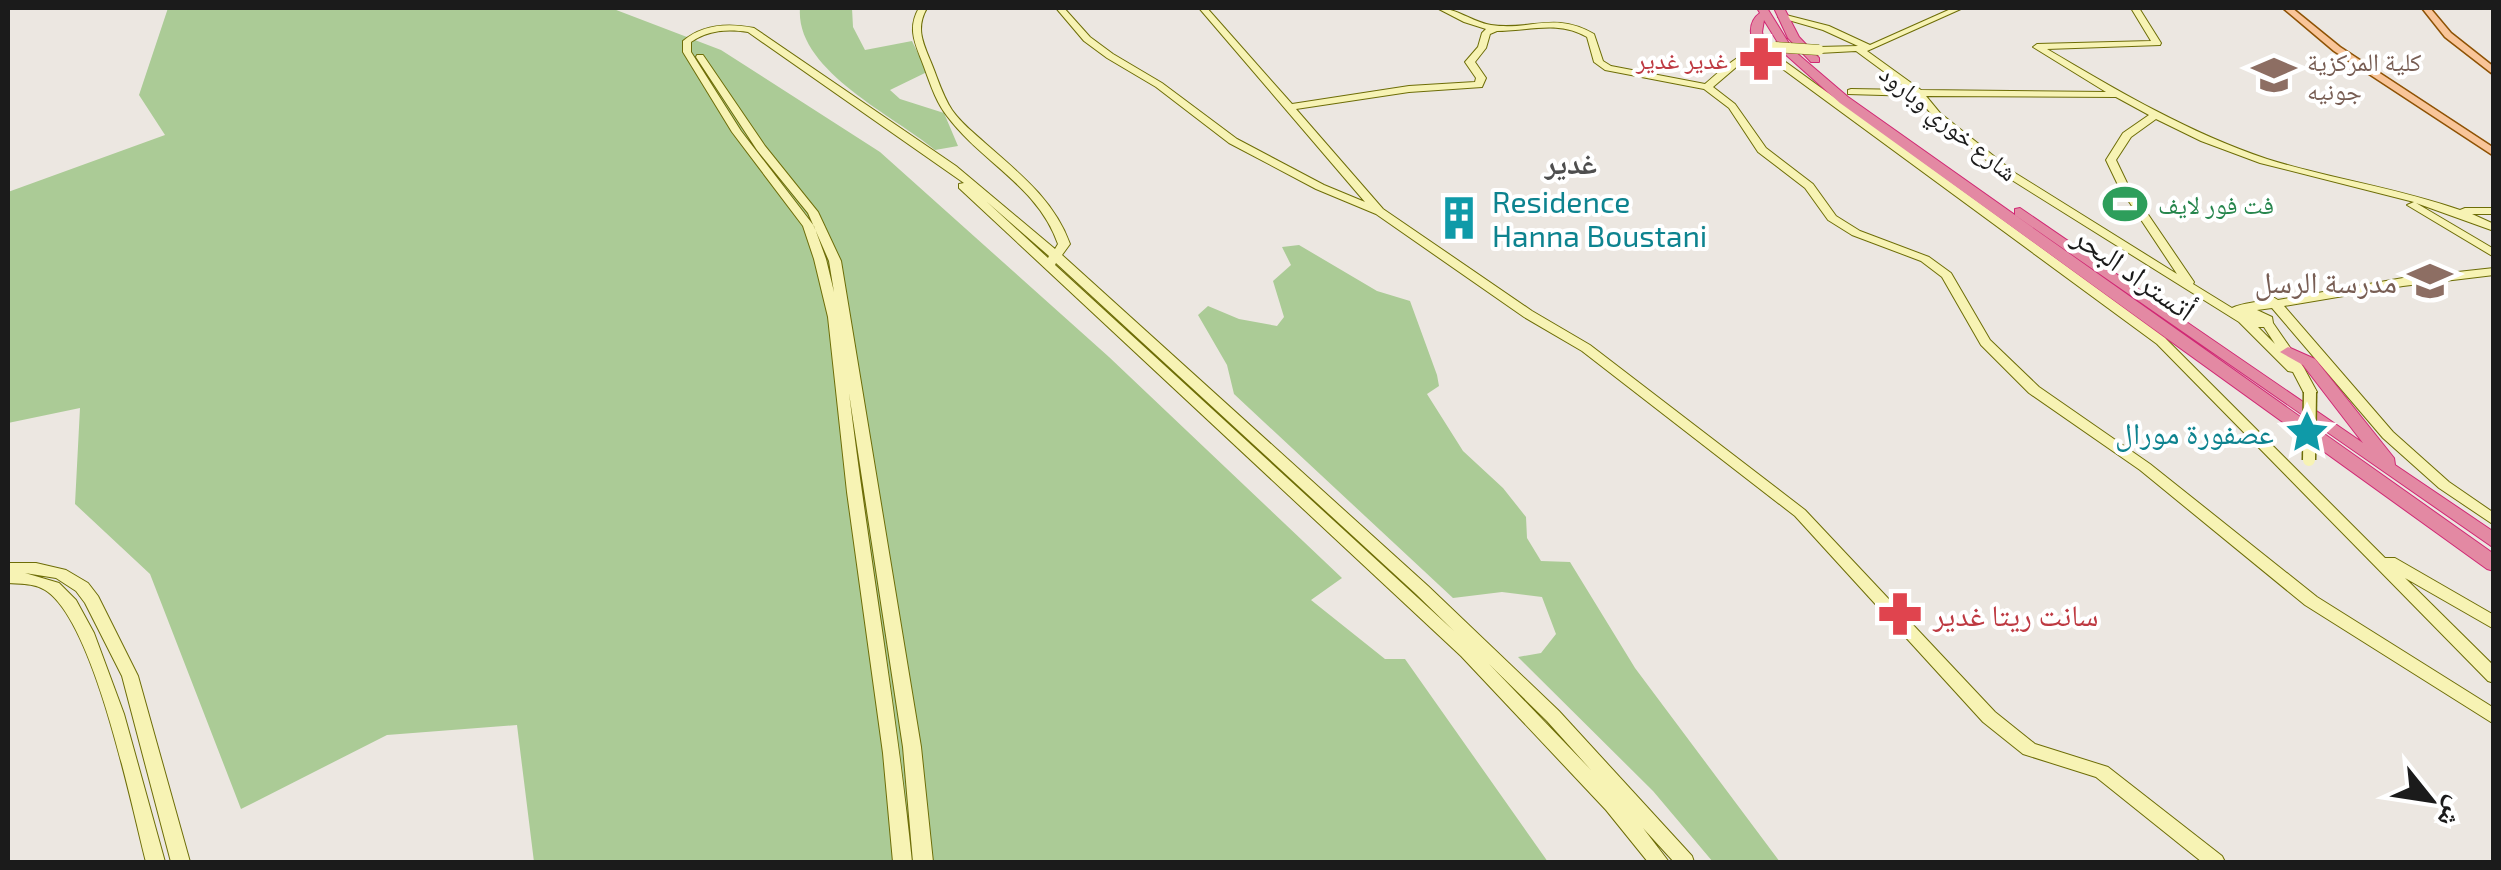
<svg xmlns="http://www.w3.org/2000/svg" width="2501" height="870" font-family="'Exo 2','Noto Naskh Arabic',sans-serif">
	<style>
		.forest { fill: #abcb96 }
		.lines { fill: none; stroke-linecap: round; stroke-linejoin: round }
		.secondary-casing { stroke: #6d6d07; stroke-width: 2 }
		.primary-casing { stroke: #8e5204; stroke-width: 3 }
		.highway-casing { stroke: #d02874; stroke-width: 2 }
		.secondary { fill: #f7f3b4; fill-rule: evenodd }
		.primary { fill: #f9c599; fill-rule: evenodd }
		.highway { fill: #e389a3; fill-rule: evenodd }
		.secondary-bridge-far1-casing { stroke: #6d6d07; stroke-width: 11; stroke-linecap: butt }
		.secondary-bridge-casing { stroke: #6d6d07; stroke-width: 15; stroke-linecap: butt }
		.secondary-bridge-far1 { stroke: #f7f3b4; stroke-width: 10 }
		.secondary-bridge { stroke: #f7f3b4; stroke-width: 12 }
		.labels { text-anchor: middle; dominant-baseline: central; stroke-width: 8; stroke-linejoin: round; paint-order: stroke }
		.far-health-label { font-size: 25px; fill: #be3a42; stroke: #fff; text-anchor: end }
		.far-education-label { font-size: 25px; fill: #785e54; stroke: #fff; text-anchor: start }
		.far-street-label { font-size: 25px; fill: #1b1b1b; stroke: #fff }
		.far-leisure-label { font-size: 25px; fill: #27864d; stroke: #fff; text-anchor: start }
		.far-quarter-label { font-size: 30px; font-weight: bold; fill: #4e4e4e; stroke: #fff }
		.culture-label { font-size: 30px; fill: #0d838f; stroke: #fff; text-anchor: start }
		.street-label { font-size: 30px; fill: #1b1b1b; stroke: #fff }
		.education-label { font-size: 30px; fill: #785e54; stroke: #fff; text-anchor: end }
		.health-label { font-size: 30px; fill: #be3a42; stroke: #fff; text-anchor: start }
	</style>
	<rect width="100%" height="100%" fill="#ece7e1"/>
	<path class="forest" d="M 168,8 L 611,8 L 721,50 L 880,152 L 1109,357 L 1342,578 L 1311,600 L 1385,659 L 1405,659 L 1548,862 L 534,862 L 517,725 L 387,735 L 241,809 L 150,574 L 75,504 L 80,408 L 8,423 L 8,192 L 165,135 L 139,95 Z
		M 800,8 L 852,8 L 853,27 L 865,50 L 912,41 L 927,72 L 890,90 L 900,99 L 944,113 L 958,146 L 935,150 C 893,115 795,70 800,8 Z
		M 1299,245 L 1377,291 L 1410,301 L 1437,375 L 1439,386 L 1427,394 L 1463,451 L 1503,488 L 1526,517 L 1527,538 L 1541,561 L 1570,562 L 1635,668 L 1780,862 L 1713,862 L 1653,791 L 1518,657 L 1541,653 L 1556,634 L 1542,597 L 1502,592 L 1453,598 L 1234,394 L 1227,365 L 1198,315 L 1208,306 L 1239,319 L 1277,326 L 1284,317 L 1273,281 L 1291,265 L 1282,247 Z"/>
	<g class="lines">
		<g class="secondary-casing">
			<path id="secondary" d="M 919,8 L 927,8 C 916,27 922,41 930,60 C 937,76 942,95 952,110 C 961,123 974,133 985,143 C 1019,173 1054,200 1070,244 L 1062,255 L 1428,586 L 1559,711 L 1692,856 L 1694,862 L 1674,862 L 1643,828 L 1669,862 L 1648,862 L 1606,810 L 1461,656 L 959,188 L 959,184 L 964,183 L 748,32 C 727,29 709,30 691,42 L 691,52 L 741,131 L 814,226 L 826,259 L 834,292 L 829,261 L 808,213 L 757,150 L 696,57 L 697,55 L 703,55 L 765,146 L 818,212 L 841,261 L 921,747 L 933,862 L 913,862 L 903,747 L 849,393 C 868,550 896,705 912,862 L 893,862 L 883,753 L 847,492 L 828,317 L 814,259 L 803,226 L 732,132 L 683,52 L 683,41 C 703,24 729,23 754,28 L 956,166 L 1055,249 L 1058,244 C 1038,186 982,163 947,116 C 934,99 929,79 921,59 C 914,41 908,27 919,8 ZM 986,201 L 1049,256 L 1048,258 ZM 1056,263 L 1416,594 L 1454,631 L 1055,265 ZM 1489,664 L 1547,721 L 1591,770 Z
				M 1056,8 L 1064,8 L 1090,37 L 1113,54 L 1162,83 L 1237,139 L 1324,185 L 1365,202 L 1199,8 L 1207,8 L 1292,104 L 1409,86 L 1475,82 L 1476,78 L 1465,62 L 1478,47 L 1482,33 L 1486,29 L 1464,22 L 1437,8 C 1457,8 1472,22 1491,25 C 1531,31 1553,11 1594,34 L 1603,61 L 1611,66 L 1705,84 C 1727,65 1745,48 1772,45 L 1772,49 L 1769,50 L 2165,338 L 2385,558 L 2395,558 L 2494,615 L 2494,629 L 2405,578 L 2494,666 L 2494,683 L 2488,681 L 2157,344 L 1761,53 L 1748,57 L 1713,87 L 1735,104 L 1766,148 L 1813,184 L 1836,216 L 1860,231 L 1929,257 L 1951,273 L 1990,340 L 2039,387 L 2150,464 L 2317,597 L 2494,708 L 2494,724 L 2305,605 L 2140,470 L 2029,393 L 1981,345 L 1942,277 L 1921,261 L 1852,235 L 1828,220 L 1805,188 L 1758,152 L 1729,108 L 1704,89 L 1605,70 L 1594,62 L 1587,37 C 1558,20 1529,31 1497,31 L 1490,34 L 1486,48 L 1475,62 L 1486,78 L 1482,87 L 1409,92 L 1296,109 L 1383,209 L 1532,311 L 1590,345 L 1805,510 L 1995,712 L 2035,744 L 2108,767 L 2222,856 L 2225,862 L 2202,862 L 2096,777 L 2023,754 L 1983,722 L 1795,516 L 1582,351 L 1524,317 L 1376,214 L 1316,189 L 1229,143 L 1156,87 L 1107,58 L 1084,41 Z
				M 1953,8 L 1963,8 L 1867,51 L 1921,90 L 2106,92 L 2033,47 L 2037,44 L 2151,41 L 2131,8 L 2139,8 L 2161,43 L 2160,45 L 2047,49 C 2118,91 2189,133 2267,159 C 2331,179 2397,188 2460,210 L 2465,208 L 2494,208 L 2494,214 L 2472,214 L 2494,224 L 2494,231 L 2416,203 L 2494,249 L 2494,257 L 2407,205 L 2414,202 L 2260,163 L 2201,141 L 2156,119 L 2131,137 L 2116,160 L 2128,185 L 2194,282 L 2193,284 L 2232,308 C 2244,302 2261,303 2273,297 L 2278,300 L 2403,278 L 2494,268 L 2494,275 L 2403,286 L 2284,306 L 2393,432 L 2449,482 L 2494,513 L 2494,525 L 2439,488 L 2383,438 L 2272,308 L 2257,310 L 2272,317 L 2273,323 L 2304,368 L 2317,392 L 2315,395 L 2305,395 L 2293,372 L 2288,371 L 2239,322 L 2007,177 L 1934,117 L 1916,96 L 1848,94 L 1848,90 L 1851,89 L 1909,90 L 1856,51 L 1819,53 L 1815,50 L 1819,47 L 1858,46 L 1823,30 L 1778,17 L 1782,14 L 1829,26 L 1870,45 ZM 1926,96 L 2116,97 L 2149,115 L 2123,133 L 2106,160 L 2118,185 L 2177,274 L 2015,173 L 1940,113 ZM 2258,327 L 2264,327 L 2275,344 Z
				M 8,563 L 36,563 L 66,570 L 88,583 L 98,596 L 138,676 L 190,862 L 171,862 L 122,676 L 85,603 L 76,591 L 56,578 L 25,573 L 59,583 L 76,600 L 94,633 L 124,714 L 165,862 L 146,862 C 131,804 94,620 45,590 C 34,583 20,584 8,583 Z"/>
		</g>
		<g class="primary-casing">
			<path id="primary" d="M 2283,8 L 2292,8 L 2340,47 L 2494,148 L 2494,156 L 2334,51 Z
				M 2422,8 L 2430,8 L 2451,33 L 2494,67 L 2494,75 L 2445,37 Z"/>
		</g>
		<g class="highway-casing">
			<path id="highway" d="M 1757,8 L 1767,8 L 1793,50 L 1848,97 L 2494,554 L 2494,571 L 2487,569 L 1840,103 L 1785,54 L 1764,20 L 1762,32 L 1766,48 L 1756,50 C 1750,38 1747,22 1760,13 Z
				M 1774,8 L 1784,8 L 1799,37 L 1819,58 L 1819,62 L 1811,62 L 1788,38 Z
				M 2020,208 L 2363,443 L 2303,365 L 2280,352 L 2288,347 L 2315,359 L 2394,458 L 2395,465 L 2494,532 L 2494,548 L 2015,215 L 2015,209 Z"/>
		</g>
		<use href="#secondary" class="secondary"/>
		<use href="#primary" class="primary"/>
		<use href="#highway" class="highway"/>
		<g class="secondary-bridge-far1-casing">
			<path id="secondary-bridge-far1" d="M 1775,47 L 1819,50"/>
		</g>
		<g class="secondary-bridge-casing">
			<path id="secondary-bridge" d="M 2309,460 L 2310,392"/>
		</g>
		<use href="#secondary-bridge-far1" class="secondary-bridge-far1"/>
		<use href="#secondary-bridge" class="secondary-bridge"/>
	</g>
	<defs>
		<g id="pharmacy-bare" transform="scale(3.45)"><path d="M-2-6h4v4h4v4h-4v4h-4v-4h-4v-4h4Z" fill="#e0444e" stroke="#fff" stroke-width="2.5" paint-order="stroke"/></g>
		<g id="school-bare" transform="scale(3.45)"><path d="M0-5L7-2L0 1L-7-2ZM-4 1L0 2.5L4 1V4Q0 6-4 4Z" fill="#8d6e63" stroke="#fff" stroke-width="2.5" paint-order="stroke"/></g>
		<g id="stadium-bare" transform="scale(3.45)"><path d="M0-5a6.5 5 0 1 0 0 10a6.5 5 0 1 0 0-10ZM-3.5-1.8h7v3.6h-7Z" fill="#2e9e5b" stroke="#fff" stroke-width="2.5" paint-order="stroke"/></g>
		<g id="building-bare" transform="scale(3.45)"><path d="M-4-6H4V6H1V3H-1V6H-4ZM-2.5-4.3h1.7v1.8h-1.7ZM.8-4.3h1.7v1.8H.8ZM-2.5-1h1.7V.8h-1.7ZM.8-1h1.7V.8H.8Z" fill="#0f9aa8" stroke="#fff" stroke-width="2.5" paint-order="stroke"/></g>
		<g id="sight-bare" transform="scale(3.45)"><path d="M0-6L1.8-2.2L6-1.7L2.9 1.2L3.7 5.4L0 3.3L-3.7 5.4L-2.9 1.2L-6-1.7L-1.8-2.2Z" fill="#0f9aa8" stroke="#fff" stroke-width="2.5" paint-order="stroke"/></g>
	</defs>
	<g fill-rule="evenodd">
		<use href="#pharmacy-bare" x="1761" y="59"/>
		<use href="#school-bare" x="2274" y="75"/>
		<use href="#stadium-bare" x="2125" y="204"/>
		<use href="#building-bare" x="1459" y="218"/>
		<use href="#school-bare" x="2430" y="281"/>
		<use href="#sight-bare" x="2307" y="432"/>
		<use href="#pharmacy-bare" x="1900" y="614"/>
	</g>
	<g class="labels">
		<g class="far-health-label">
			<text x="1728" y="59">غدير غدير</text>
		</g>
		<g class="far-education-label">
			<text x="2307" y="61">كلية المركزية<tspan x="2307" dy="29">جونيه</tspan></text>
		</g>
		<g class="far-street-label">
			<text transform="translate(1949 122) rotate(39)">شارع خوري وبارود</text>
		</g>
		<g class="far-leisure-label">
			<text x="2158" y="204">فت فور لايف</text>
		</g>
		<g class="far-quarter-label">
			<text x="1571" y="162">غدير</text>
		</g>
		<g class="culture-label">
			<text x="1492" y="201">Residence<tspan x="1492" dy="34">Hanna Boustani</tspan></text>
			<text x="2274" y="432" text-anchor="end">عصفورة مورال</text>
		</g>
		<g class="street-label">
			<text transform="translate(2135 272) rotate(35)">أتستراد البحر</text>
		</g>
		<g class="education-label">
			<text x="2397" y="281">مدرسة الرسل</text>
		</g>
		<g class="health-label">
			<text x="1933" y="614">سانت ريتا غدير</text>
		</g>
	</g>
	<rect width="2501" height="870" fill="none" stroke="#1b1b1b" stroke-width="20"/>
	<g transform="translate(2431 800) rotate(120)" stroke="#ffffff" stroke-width="8" paint-order="stroke">
	<path d="M0-8L18 38L0 25L-18 38Z" fill="#1b1b1b"/>
	<text y="-15" font-size="28" font-weight="bold" text-anchor="middle" fill="#1b1b1b">ش</text>
	</g>
</svg>
